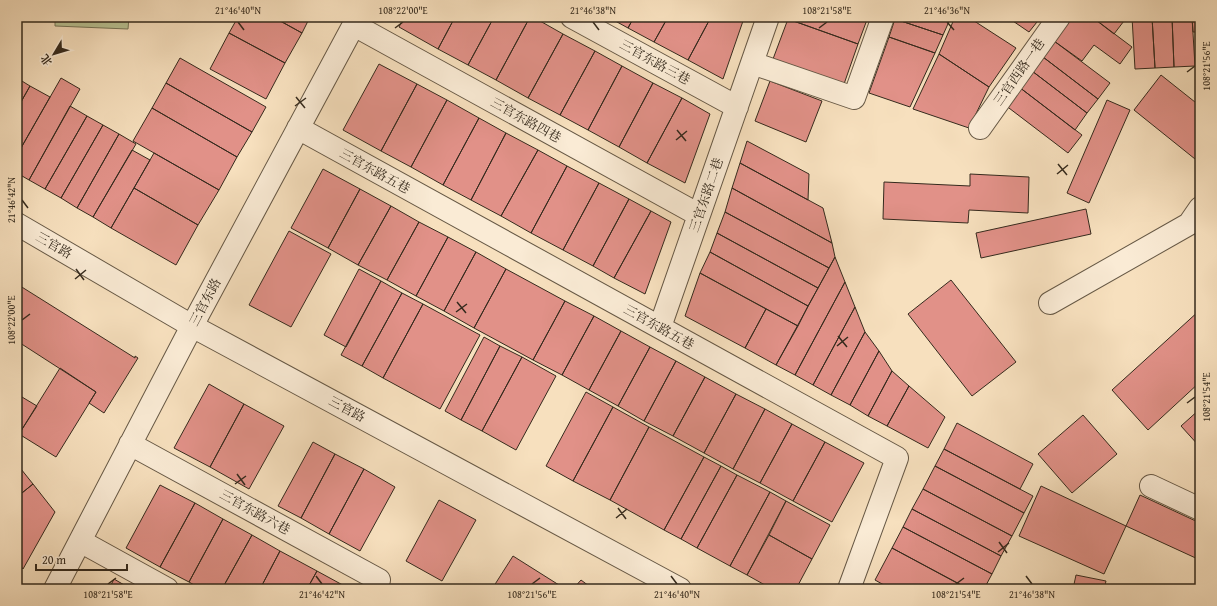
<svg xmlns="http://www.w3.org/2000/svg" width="1217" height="606" font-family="'Gentium Book Plus','Noto Serif SC',serif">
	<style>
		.green { fill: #b9c394; stroke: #777658 }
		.building { fill: #e19188; stroke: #352a1d }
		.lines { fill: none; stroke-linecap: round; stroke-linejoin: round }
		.minor-casing { stroke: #665845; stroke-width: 24 }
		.minor { stroke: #faebd5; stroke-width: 22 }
		.ticks { fill: none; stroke: #352a1d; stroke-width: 1.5 }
		.labels { text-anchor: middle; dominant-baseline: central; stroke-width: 3; stroke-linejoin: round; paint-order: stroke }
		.street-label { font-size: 13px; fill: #352a1d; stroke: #faebd5 }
		.neatline { fill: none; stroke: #352a1d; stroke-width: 1.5 }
		.ticks-label { font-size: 10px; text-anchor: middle; fill: #352a1d }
	</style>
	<rect width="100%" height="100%" fill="#f7e0be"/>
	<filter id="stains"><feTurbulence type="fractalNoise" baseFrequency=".005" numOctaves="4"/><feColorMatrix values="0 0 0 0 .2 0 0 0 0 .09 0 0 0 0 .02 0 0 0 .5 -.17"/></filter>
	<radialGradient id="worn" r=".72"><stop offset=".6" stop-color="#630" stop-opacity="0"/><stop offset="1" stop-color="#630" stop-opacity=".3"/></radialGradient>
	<path class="green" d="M 55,17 L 129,17 L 128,29 L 55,26 Z"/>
	<path class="building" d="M 238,17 L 273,17 L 302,33 L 285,63 L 229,33 Z
		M 273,17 L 310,17 L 302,33 Z
		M 404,17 L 455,17 L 438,49 L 399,27 Z
		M 455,17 L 494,17 L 468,65 L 438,49 Z
		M 494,17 L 530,17 L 496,80 L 468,65 Z
		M 530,17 L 533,17 L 563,34 L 528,98 L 496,80 Z
		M 608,17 L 634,17 L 628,28 Z
		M 634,17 L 668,17 L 654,42 L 628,28 Z
		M 668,17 L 711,17 L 688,60 L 654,42 Z
		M 711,17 L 736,17 L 743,21 L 723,79 L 688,60 Z
		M 788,17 L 868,17 L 858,44 L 788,19 Z
		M 896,17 L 951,17 L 943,35 L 895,19 Z
		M 955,17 L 968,17 L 1016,48 L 989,87 L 939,54 Z
		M 1007,17 L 1041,17 L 1029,32 Z
		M 1072,17 L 1092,17 L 1132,47 L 1120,64 L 1094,45 L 1082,61 L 1054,41 Z
		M 1092,17 L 1127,17 L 1114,34 Z
		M 1132,17 L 1152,17 L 1155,68 L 1135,69 Z
		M 1152,17 L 1172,17 L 1174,67 L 1155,68 Z
		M 1172,17 L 1192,17 L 1195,66 L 1174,67 Z
		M 1192,17 L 1200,17 L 1200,32 L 1193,32 Z
		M 788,19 L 858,44 L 844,84 L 773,59 Z
		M 895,19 L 943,35 L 935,53 L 889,37 Z
		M 229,33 L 285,63 L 266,99 L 210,69 Z
		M 563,34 L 595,51 L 560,115 L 528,98 Z
		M 889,37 L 935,53 L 910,107 L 869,93 Z
		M 1054,41 L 1110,83 L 1098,99 L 1043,57 Z
		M 595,51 L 622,66 L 588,130 L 560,115 Z
		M 939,54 L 989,87 L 969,128 L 913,109 Z
		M 1043,57 L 1098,99 L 1087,113 L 1032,71 Z
		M 180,58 L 266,107 L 252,132 L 166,83 Z
		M 379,64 L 417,84 L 381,151 L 343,130 Z
		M 622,66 L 653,83 L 619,147 L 588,130 Z
		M 1032,71 L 1087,113 L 1075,130 L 1019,87 Z
		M 1161,75 L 1200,106 L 1200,163 L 1134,110 Z
		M 17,78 L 30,86 L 17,109 Z
		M 61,78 L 80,89 L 29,180 L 17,173 L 17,155 Z
		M 770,81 L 822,101 L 806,142 L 755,121 Z
		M 166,83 L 252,132 L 237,157 L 152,108 Z
		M 653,83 L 682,98 L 647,163 L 619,147 Z
		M 417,84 L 447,100 L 411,167 L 381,151 Z
		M 30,86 L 50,97 L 17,155 L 17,109 Z
		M 1019,87 L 1082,135 L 1068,153 L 1005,105 Z
		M 682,98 L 710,114 L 685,183 L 647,163 Z
		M 447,100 L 479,118 L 443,185 L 411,167 Z
		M 1107,100 L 1130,110 L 1089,203 L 1067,193 Z
		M 70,106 L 87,116 L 45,189 L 29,180 Z
		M 152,108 L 237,157 L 219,190 L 133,141 Z
		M 87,116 L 103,125 L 61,198 L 45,189 Z
		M 479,118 L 506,133 L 471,200 L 443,185 Z
		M 103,125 L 119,134 L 77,208 L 61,198 Z
		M 506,133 L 538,150 L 501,216 L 471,200 Z
		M 119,134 L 136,144 L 93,217 L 77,208 Z
		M 747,141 L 809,174 L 808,200 L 740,163 Z
		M 132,150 L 150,160 L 111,228 L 93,217 Z
		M 538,150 L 567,166 L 531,233 L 501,216 Z
		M 154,153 L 219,190 L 198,225 L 134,188 Z
		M 740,163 L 823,208 L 832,243 L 732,188 Z
		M 567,166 L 599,183 L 563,250 L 531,233 Z
		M 323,169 L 360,189 L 328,248 L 291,228 Z
		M 970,174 L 1029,177 L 1028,213 L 969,210 L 968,223 L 883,219 L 884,182 L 970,186 Z
		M 599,183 L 629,199 L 593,266 L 563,250 Z
		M 134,188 L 198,225 L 176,265 L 111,228 Z
		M 732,188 L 832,243 L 835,257 L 829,268 L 725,212 Z
		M 360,189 L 391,206 L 358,265 L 328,248 Z
		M 629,199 L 651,211 L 614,278 L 593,266 Z
		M 391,206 L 419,222 L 387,280 L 358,265 Z
		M 1086,209 L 1091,234 L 981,258 L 976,233 Z
		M 651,211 L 671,222 L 645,294 L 614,278 Z
		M 725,212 L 829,268 L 818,288 L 717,233 Z
		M 419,222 L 448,237 L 416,296 L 387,280 Z
		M 289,231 L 331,254 L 291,327 L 249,305 Z
		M 717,233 L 818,288 L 808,306 L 710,252 Z
		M 448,237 L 476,252 L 444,311 L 416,296 Z
		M 476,252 L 506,269 L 474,328 L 444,311 Z
		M 710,252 L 808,306 L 798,326 L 700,273 Z
		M 835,257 L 845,282 L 795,375 L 776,365 Z
		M 359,269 L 381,281 L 346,347 L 324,335 Z
		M 506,269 L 565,301 L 533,360 L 474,328 Z
		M 700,273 L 766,309 L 745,348 L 685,316 Z
		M 951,280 L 1016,362 L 972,396 L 908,314 Z
		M 381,281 L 402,293 L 362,366 L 341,355 Z
		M 845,282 L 855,307 L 813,385 L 795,375 Z
		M 17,284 L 135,358 L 135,356 L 138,358 L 104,413 L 89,403 L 96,392 L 17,341 Z
		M 402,293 L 423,304 L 383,378 L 362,366 Z
		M 565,301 L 594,316 L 562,375 L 533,360 Z
		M 423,304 L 480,335 L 440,409 L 383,378 Z
		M 855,307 L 865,332 L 831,395 L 813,385 Z
		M 766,309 L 798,326 L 776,365 L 745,348 Z
		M 1200,310 L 1200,382 L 1148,430 L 1112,390 Z
		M 594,316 L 621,331 L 589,390 L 562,375 Z
		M 621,331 L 650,347 L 618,406 L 589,390 Z
		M 865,332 L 879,351 L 850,405 L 831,395 Z
		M 484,337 L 500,346 L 461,420 L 445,411 Z
		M 500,346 L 522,357 L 482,431 L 461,420 Z
		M 650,347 L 676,361 L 644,421 L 618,406 Z
		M 879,351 L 892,371 L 868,416 L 850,405 Z
		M 522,357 L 556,376 L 516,450 L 482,431 Z
		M 676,361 L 705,377 L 673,436 L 644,421 Z
		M 60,368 L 96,392 L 56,457 L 19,434 Z
		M 892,371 L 909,386 L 887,426 L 868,416 Z
		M 705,377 L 736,394 L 704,453 L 673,436 Z
		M 209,384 L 244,404 L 210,467 L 174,448 Z
		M 909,386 L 945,417 L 928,448 L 887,426 Z
		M 586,392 L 613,407 L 573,481 L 546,466 Z
		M 17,394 L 37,406 L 19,434 L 17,432 Z
		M 736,394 L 765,409 L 733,469 L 704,453 Z
		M 244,404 L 284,426 L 249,489 L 210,467 Z
		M 613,407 L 649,427 L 610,500 L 573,481 Z
		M 765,409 L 792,424 L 760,483 L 733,469 Z
		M 1200,409 L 1200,447 L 1181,426 Z
		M 1083,415 L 1117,454 L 1072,493 L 1038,454 Z
		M 957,423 L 1033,464 L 1020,489 L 944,449 Z
		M 792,424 L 825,442 L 793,501 L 760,483 Z
		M 649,427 L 704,457 L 664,530 L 610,500 Z
		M 313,442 L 335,454 L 301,518 L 278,506 Z
		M 825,442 L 864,463 L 832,522 L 793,501 Z
		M 944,449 L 1033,496 L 1024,513 L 935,466 Z
		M 335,454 L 364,469 L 329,534 L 301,518 Z
		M 704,457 L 721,466 L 681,539 L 664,530 Z
		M 17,464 L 33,484 L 17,497 Z
		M 721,466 L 737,475 L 697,548 L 681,539 Z
		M 935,466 L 1024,513 L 1012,536 L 923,489 Z
		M 364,469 L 395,487 L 360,551 L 329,534 Z
		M 737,475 L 770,492 L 730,566 L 697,548 Z
		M 33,484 L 55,512 L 23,569 L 17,562 L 17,497 Z
		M 160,485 L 195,503 L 160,567 L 126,548 Z
		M 1041,486 L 1126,526 L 1104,574 L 1019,536 Z
		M 923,489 L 1012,536 L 1001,556 L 912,509 Z
		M 770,492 L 786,501 L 747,575 L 730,566 Z
		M 1140,495 L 1200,523 L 1200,560 L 1126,526 Z
		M 439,500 L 476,520 L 442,581 L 406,561 Z
		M 786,501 L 830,525 L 812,559 L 769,535 Z
		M 195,503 L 223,519 L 189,582 L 160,567 Z
		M 912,509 L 1001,556 L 992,574 L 903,527 Z
		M 223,519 L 252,535 L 222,589 L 201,589 L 189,582 Z
		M 903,527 L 992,574 L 984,589 L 968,589 L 892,548 Z
		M 252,535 L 280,551 L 260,589 L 222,589 Z
		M 769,535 L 812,559 L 796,589 L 772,589 L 747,575 Z
		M 892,548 L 967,588 L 966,589 L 891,589 L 875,580 Z
		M 280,551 L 317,571 L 307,589 L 260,589 Z
		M 513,556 L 559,585 L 557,589 L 492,589 Z
		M 317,571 L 350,589 L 307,589 Z
		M 1076,575 L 1106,581 L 1104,589 L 1073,589 Z
		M 114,579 L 131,589 L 109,589 Z
		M 581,580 L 593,589 L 573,589 Z"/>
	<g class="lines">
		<g class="minor-casing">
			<path id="minor" d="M 572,17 L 737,107
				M 354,25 L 699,215
				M 752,63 L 854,98 L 883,17
				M 298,128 L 897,458 L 849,589
				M 980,128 L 1059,17
				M 17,224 L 192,326 L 680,589
				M 1050,303 L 1189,224 L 1200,208
				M 660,327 L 768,17
				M 130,444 L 379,580
				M 1151,486 L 1200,509
				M 80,541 L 167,589
				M 55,589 L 192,326 L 358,17"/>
		</g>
		<use href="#minor" class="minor"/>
	</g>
	<path class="ticks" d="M 238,22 L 244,30M 593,22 L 599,30M 947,22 L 954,30M 395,28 L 403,22M 819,28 L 827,22M 1187,72 L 1195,66M 296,97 L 305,108M 295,106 L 306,98M 677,130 L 686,141M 676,140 L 687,131M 1058,164 L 1067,175M 1057,174 L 1068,165M 22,200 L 28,208M 76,269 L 84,280M 75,279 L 86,270M 457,302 L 466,313M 456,312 L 467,304M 22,320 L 30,314M 838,336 L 847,347M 837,346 L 848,337M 1187,403 L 1195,397M 237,474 L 245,485M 235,484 L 246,476M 618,508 L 626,519M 616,518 L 627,509M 999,542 L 1007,553M 998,552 L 1009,543M 316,576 L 322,584M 671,576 L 677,584M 1026,576 L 1032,584M 108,584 L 116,578M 532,584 L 540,578M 956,584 L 964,578"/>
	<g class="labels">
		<g class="street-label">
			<text transform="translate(655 62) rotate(29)">三官东路三巷</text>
			<text transform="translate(1019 72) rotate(-55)">三官西路一巷</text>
			<text transform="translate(526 120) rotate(29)">三官东路四巷</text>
			<text transform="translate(375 171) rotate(29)">三官东路五巷</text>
			<text transform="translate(706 195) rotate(-71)">三官东路二巷</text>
			<text transform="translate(54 245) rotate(30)">三官路</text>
			<text transform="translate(205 302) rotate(-62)">三官东路</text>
			<text transform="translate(659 327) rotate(29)">三官东路五巷</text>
			<text transform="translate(347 409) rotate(28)">三官路</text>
			<text transform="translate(255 512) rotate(29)">三官东路六巷</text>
		</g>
	</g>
	<rect width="1217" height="606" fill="none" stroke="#f7e0be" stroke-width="44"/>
	<g transform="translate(54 54) rotate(232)" stroke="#faebd5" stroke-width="3" paint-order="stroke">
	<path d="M0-3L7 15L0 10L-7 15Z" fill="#352a1d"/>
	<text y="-6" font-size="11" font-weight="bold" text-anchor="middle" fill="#352a1d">北</text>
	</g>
	<path d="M36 564v6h91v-6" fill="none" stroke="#352a1d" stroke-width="2"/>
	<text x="42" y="564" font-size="12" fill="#352a1d" stroke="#faebd5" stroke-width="3" paint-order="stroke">20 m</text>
	<rect x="22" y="22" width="1173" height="562" class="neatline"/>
	<g class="ticks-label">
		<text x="238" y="14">21°46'40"N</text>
		<text x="403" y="14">108°22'00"E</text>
		<text x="593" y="14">21°46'38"N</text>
		<text x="827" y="14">108°21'58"E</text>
		<text x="947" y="14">21°46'36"N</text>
		<text transform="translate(1206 66) rotate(-90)" y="4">108°21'56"E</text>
		<text transform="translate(11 200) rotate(-90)" y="4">21°46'42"N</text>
		<text transform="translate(11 320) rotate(-90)" y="4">108°22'00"E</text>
		<text transform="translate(1206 397) rotate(-90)" y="4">108°21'54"E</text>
		<text x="108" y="598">108°21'58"E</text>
		<text x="322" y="598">21°46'42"N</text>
		<text x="532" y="598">108°21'56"E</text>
		<text x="677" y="598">21°46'40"N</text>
		<text x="956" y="598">108°21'54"E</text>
		<text x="1032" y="598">21°46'38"N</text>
	</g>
	<rect width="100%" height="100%" filter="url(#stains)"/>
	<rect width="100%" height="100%" fill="url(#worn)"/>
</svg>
